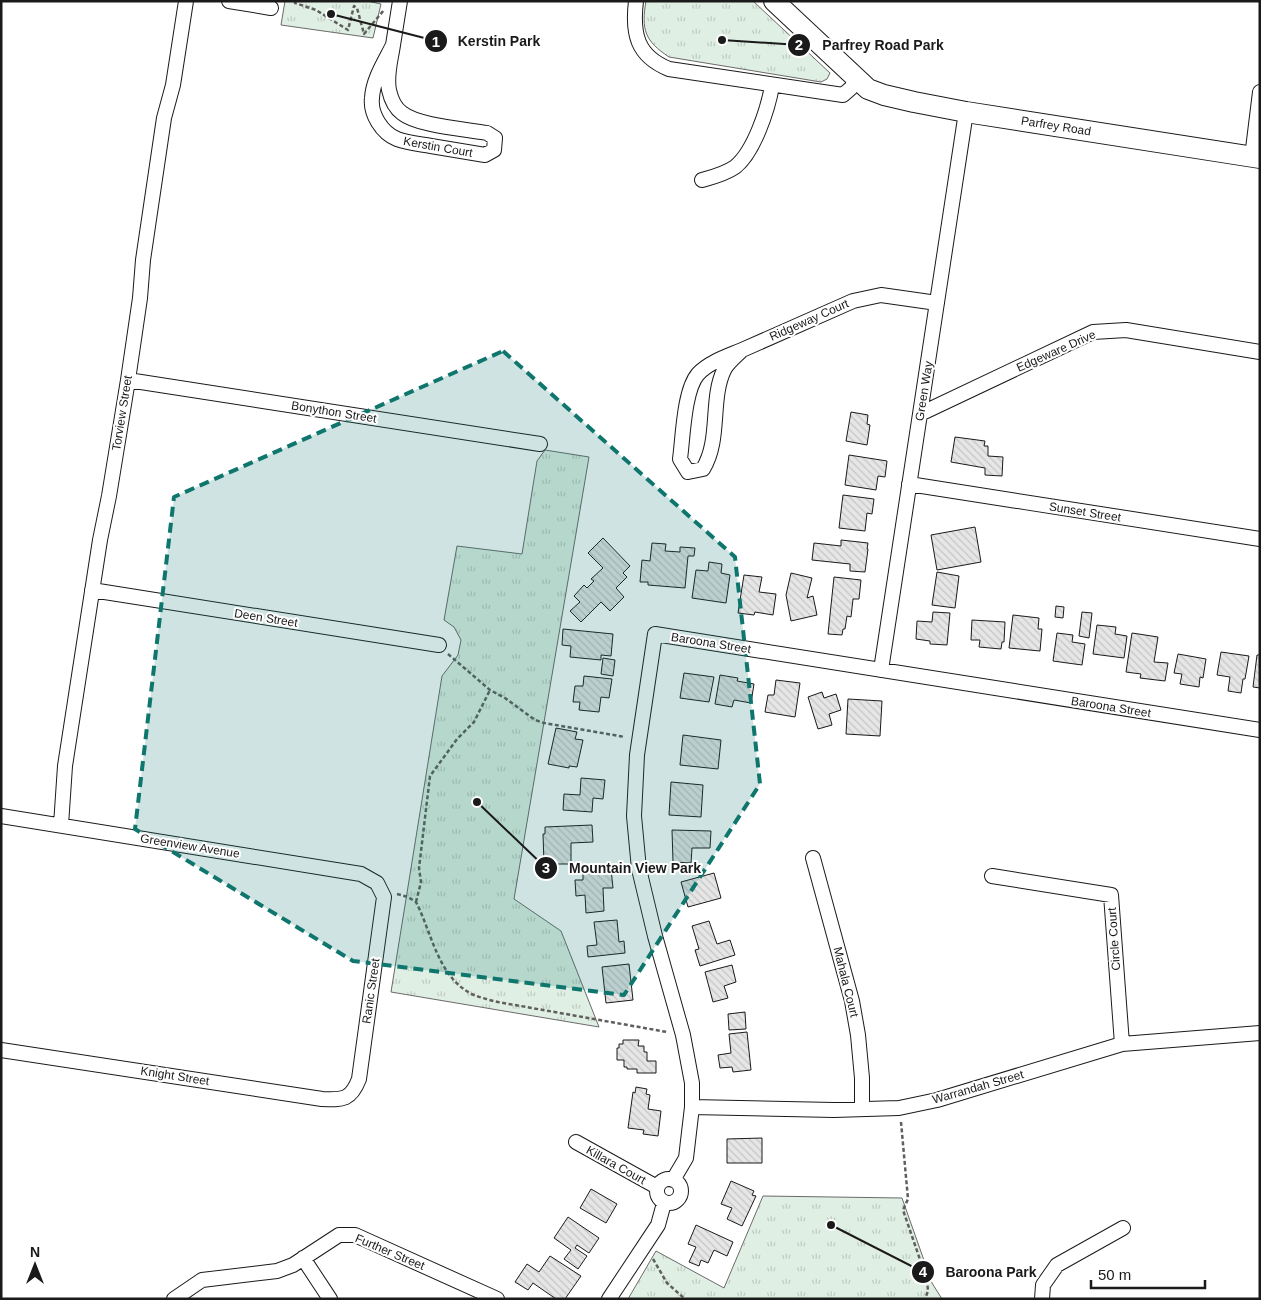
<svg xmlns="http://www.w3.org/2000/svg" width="1261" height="1300" font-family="Arial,sans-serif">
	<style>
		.park { fill: url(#park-tufts); stroke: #6a6a6a }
		.building { fill: url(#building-back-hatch); stroke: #1a1a1a }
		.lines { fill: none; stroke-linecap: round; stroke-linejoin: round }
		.minor-casing { stroke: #1a1a1a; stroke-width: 16 }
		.secondary-casing { stroke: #1a1a1a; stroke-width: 22 }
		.path { stroke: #5f5f5f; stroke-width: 2.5; stroke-dasharray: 4 2.5; stroke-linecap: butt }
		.minor { stroke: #fff; stroke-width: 14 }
		.secondary { stroke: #fff; stroke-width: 20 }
		.marked { fill: #0f766e; fill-opacity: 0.2; stroke: #0f766e; stroke-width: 4; stroke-dasharray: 10 6; stroke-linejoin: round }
		.labels { text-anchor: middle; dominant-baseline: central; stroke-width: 4; stroke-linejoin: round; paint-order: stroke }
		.street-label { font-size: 12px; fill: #1a1a1a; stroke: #fff }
		.leader { fill: none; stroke: #1a1a1a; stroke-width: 2 }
		.callout-dot { fill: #1a1a1a; stroke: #fff; stroke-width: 2 }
		.mark-label { font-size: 15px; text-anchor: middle; font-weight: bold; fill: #fff }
		.callout-label { font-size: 14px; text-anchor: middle; font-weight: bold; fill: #1a1a1a; stroke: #fff; stroke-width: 4; stroke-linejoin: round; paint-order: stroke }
	</style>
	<defs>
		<pattern id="park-tufts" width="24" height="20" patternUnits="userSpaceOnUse" patternTransform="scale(1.25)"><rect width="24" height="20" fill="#e0efe3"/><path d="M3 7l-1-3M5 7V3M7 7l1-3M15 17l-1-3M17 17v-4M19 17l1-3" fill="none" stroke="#c0ccc2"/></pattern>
		<pattern id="building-back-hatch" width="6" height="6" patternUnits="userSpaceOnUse" patternTransform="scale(1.25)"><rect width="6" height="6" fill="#e6e6e6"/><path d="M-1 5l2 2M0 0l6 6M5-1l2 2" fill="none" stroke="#c5c5c5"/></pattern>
	</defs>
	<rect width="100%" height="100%" fill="#fff"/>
	<path class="park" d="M 285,1 L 367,1 L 381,4 L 373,38 L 281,25 Z
		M 646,1 L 753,1 L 830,73 L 827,79 L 821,82 L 669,57 C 645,41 641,30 646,1 Z
		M 545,450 L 589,457 L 514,899 L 561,931 L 599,1027 L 391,992 L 442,676 L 458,655 L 461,640 L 454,627 L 444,620 L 457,546 L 522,554 L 537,461 Z
		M 763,1196 L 902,1198 L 932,1283 L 942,1299 L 628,1299 L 656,1251 L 724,1288 Z"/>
	<path class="building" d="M 851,412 L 868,415 L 867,424 L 870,425 L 867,445 L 846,441 Z
		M 955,437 L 985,441 L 984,446 L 988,446 L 988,456 L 1003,457 L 1002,476 L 985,475 L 985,468 L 951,462 Z
		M 849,455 L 887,461 L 885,477 L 878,476 L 876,490 L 845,485 Z
		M 843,495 L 874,499 L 872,514 L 867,513 L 865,531 L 839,528 Z
		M 975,527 L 981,562 L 937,570 L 931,535 Z
		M 603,538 L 630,566 L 623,573 L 627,577 L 616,588 L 624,597 L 610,611 L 601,602 L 581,622 L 570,611 L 580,602 L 574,596 L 584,585 L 587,588 L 594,581 L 591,579 L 603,568 L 588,553 Z
		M 841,540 L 868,543 L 867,549 L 868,549 L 865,572 L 850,571 L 850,564 L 812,560 L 814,543 L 841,546 Z
		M 652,543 L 666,544 L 665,551 L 680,552 L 680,547 L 695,548 L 694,556 L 688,556 L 685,588 L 648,585 L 648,582 L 640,582 L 642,560 L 650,561 Z
		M 709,562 L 722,564 L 721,573 L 730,575 L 726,603 L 692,598 L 696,570 L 708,571 Z
		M 937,572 L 959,576 L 955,608 L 932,605 Z
		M 791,573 L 812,578 L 807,598 L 813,596 L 817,615 L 791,621 L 786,595 Z
		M 744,575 L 762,577 L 759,592 L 776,594 L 773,615 L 755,612 L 754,615 L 738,613 Z
		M 834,577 L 861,580 L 859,599 L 853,599 L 851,617 L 847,616 L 845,629 L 843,629 L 842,635 L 828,634 Z
		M 1056,606 L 1064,607 L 1063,618 L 1055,617 Z
		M 933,612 L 950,613 L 947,645 L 930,644 L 930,641 L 916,639 L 917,621 L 932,622 Z
		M 1082,612 L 1092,613 L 1089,638 L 1079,636 Z
		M 1013,615 L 1039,618 L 1038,629 L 1042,629 L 1040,651 L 1009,648 Z
		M 972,620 L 1005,622 L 1004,642 L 1002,642 L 1001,649 L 979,647 L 980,640 L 971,640 Z
		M 1097,625 L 1116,627 L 1115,634 L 1127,636 L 1124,658 L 1093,654 Z
		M 563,629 L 613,634 L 611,656 L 601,655 L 601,660 L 570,657 L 571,646 L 562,645 Z
		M 1057,633 L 1073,635 L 1072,642 L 1085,644 L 1082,665 L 1053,661 Z
		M 1132,633 L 1158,637 L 1154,662 L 1168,663 L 1165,681 L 1140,678 L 1141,674 L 1126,672 Z
		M 1221,652 L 1249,656 L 1245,679 L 1243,679 L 1241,693 L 1228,691 L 1230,677 L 1217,675 Z
		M 1178,654 L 1206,659 L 1203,678 L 1200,677 L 1199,687 L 1180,684 L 1182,674 L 1174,673 Z
		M 1257,655 L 1260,655 L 1260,688 L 1253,687 Z
		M 603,658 L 615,660 L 613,676 L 601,674 Z
		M 684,673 L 714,677 L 709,702 L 680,698 Z
		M 720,675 L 738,678 L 737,681 L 754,684 L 751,703 L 734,700 L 732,707 L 715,704 Z
		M 584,676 L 612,679 L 609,698 L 601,697 L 599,712 L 579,710 L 580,702 L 573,702 L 575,686 L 583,686 Z
		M 776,680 L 800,683 L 795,717 L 765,712 L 768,695 L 774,695 Z
		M 822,692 L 824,698 L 836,694 L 841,710 L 829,714 L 832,725 L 818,729 L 808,697 Z
		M 848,699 L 882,701 L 880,736 L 846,734 Z
		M 556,728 L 577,732 L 575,739 L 583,740 L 577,767 L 569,766 L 569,768 L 548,764 Z
		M 683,735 L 721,740 L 718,769 L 680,765 Z
		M 581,778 L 605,780 L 603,799 L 593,798 L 592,812 L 563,810 L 564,794 L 580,795 Z
		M 671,782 L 703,785 L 701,817 L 669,815 Z
		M 592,825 L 593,842 L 571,843 L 571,864 L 544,864 L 543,834 L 545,834 L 545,827 Z
		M 672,830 L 711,831 L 710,848 L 692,848 L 691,863 L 673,862 Z
		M 611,869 L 613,888 L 603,888 L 604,911 L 586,913 L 585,895 L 576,896 L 575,880 L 583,880 L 583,872 Z
		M 714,873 L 721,898 L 688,907 L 681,882 Z
		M 617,920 L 619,942 L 624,941 L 625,953 L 588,957 L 587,946 L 597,945 L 594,922 Z
		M 709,921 L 717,944 L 730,940 L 735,955 L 700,966 L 695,950 L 699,949 L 692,926 Z
		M 629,964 L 633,1000 L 606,1003 L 602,967 Z
		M 732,965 L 736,982 L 724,986 L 728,998 L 713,1002 L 705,972 Z
		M 745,1012 L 746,1029 L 729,1030 L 728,1014 Z
		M 747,1032 L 751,1070 L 733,1072 L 732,1067 L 720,1068 L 718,1055 L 731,1053 L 729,1034 Z
		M 623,1040 L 639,1040 L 638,1046 L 644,1046 L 644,1052 L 647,1052 L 647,1061 L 656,1061 L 656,1073 L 637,1073 L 637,1069 L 627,1069 L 627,1067 L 624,1067 L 624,1060 L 617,1060 L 617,1048 L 619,1048 L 619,1044 L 623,1044 Z
		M 636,1087 L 647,1089 L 646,1094 L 650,1095 L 648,1109 L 661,1111 L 658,1136 L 643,1134 L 644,1130 L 628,1128 L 633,1092 L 635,1093 Z
		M 762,1138 L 762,1163 L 727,1163 L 727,1139 Z
		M 731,1181 L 754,1191 L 752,1195 L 756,1196 L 742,1226 L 727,1219 L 732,1208 L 721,1204 Z
		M 591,1189 L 617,1204 L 606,1223 L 580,1208 Z
		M 568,1217 L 599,1238 L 589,1253 L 577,1245 L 575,1248 L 587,1256 L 578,1269 L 564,1259 L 571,1250 L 554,1238 Z
		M 696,1225 L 733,1242 L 727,1256 L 714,1250 L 708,1263 L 701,1260 L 699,1266 L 689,1262 L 696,1247 L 688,1244 Z
		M 550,1256 L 581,1276 L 565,1299 L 556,1299 L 533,1283 L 528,1290 L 515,1282 L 527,1264 L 539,1272 Z"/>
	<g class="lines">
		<g class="minor-casing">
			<path id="minor" d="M 229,1 L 271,8
				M 636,1 C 632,34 637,56 669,69 L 843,95 L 851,88 L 857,78
				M 393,45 C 391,59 386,75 389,90 C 391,99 395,108 402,113 C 418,126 466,129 487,133 L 495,138 L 494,150 L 485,155 C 467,152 449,149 431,146 C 420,144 407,143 397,139 C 382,133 370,114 372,98 C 373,79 385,61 393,45 Z
				M 393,45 L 400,1
				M 1252,157 L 1260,92
				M 702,180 C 713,177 725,174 735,167 C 754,152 768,109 772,86
				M 742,350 C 736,356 727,363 724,370 C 710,399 721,440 703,469 L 688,472 L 680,459 C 683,437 684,390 698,374 C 709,362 728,356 742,350 Z
				M 742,350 L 853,301 L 881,295 L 937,303
				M 128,380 L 540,444
				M 920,414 L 1093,332 L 1126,330 L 1260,352
				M 909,484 L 1260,539
				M 92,590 L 439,645
				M 881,670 L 966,112
				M 1,816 L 361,874 L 377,883 L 384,897 L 359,1079 C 351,1100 343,1100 322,1099 L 1,1050
				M 61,825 L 65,766 L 100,540 L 109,496 L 128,380 L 140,298 L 143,260 L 164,118 L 173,85 L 186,1
				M 813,858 L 852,1001 L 858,1035 L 862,1078 L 862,1109
				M 992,876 L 1111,895 L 1122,1044
				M 692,1107 L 834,1110 L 899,1108 L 937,1100 L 1122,1044 L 1260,1033
				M 576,1142 L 657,1187
				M657 1191a12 12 0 1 1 24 0a12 12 0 1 1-24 0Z
				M 673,1180 L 686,1158 L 692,1107 L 692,1083 L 683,1035 L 655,936 L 639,869 L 634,816 L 637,755 L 655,634 L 1260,730
				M 303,1258 L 330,1299
				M 174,1299 L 202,1280 L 277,1271 L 293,1265 L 339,1235 L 355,1235 L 497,1299
				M 609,1299 L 658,1225 L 664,1203
				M 1042,1299 L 1043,1285 L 1057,1265 L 1123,1228"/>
		</g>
		<g class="secondary-casing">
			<path id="secondary" d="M 774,1 L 868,89 L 884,95 L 914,102 L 966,112 L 1260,158"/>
		</g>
		<path class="path" d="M 295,1 L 295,3 L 316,10 L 348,30 L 354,6 L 357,8 L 364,34 L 384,10
			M 448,654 L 490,690 L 505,698 L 535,720 L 544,723 L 625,737
			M 397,894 L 408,897 L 416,902 C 432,933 438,979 474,995 C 487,1000 501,1003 515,1005 L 667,1032
			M 416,902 L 421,882 L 419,868 L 430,776 L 457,739 L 474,722 L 490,690
			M 901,1122 L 908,1199 L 903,1210 L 927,1280 L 928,1291 L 925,1299
			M 653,1259 L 667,1283 L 685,1299"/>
		<use href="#minor" class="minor"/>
		<use href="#secondary" class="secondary"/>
	</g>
	<path class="marked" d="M 503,351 L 735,557 L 760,784 L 624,995 L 353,961 L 135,829 L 174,497 Z"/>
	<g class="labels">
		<g class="street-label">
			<text transform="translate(1056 126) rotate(9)">Parfrey Road</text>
			<text transform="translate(438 147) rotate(10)">Kerstin Court</text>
			<text transform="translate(809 320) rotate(-24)">Ridgeway Court</text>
			<text transform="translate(1056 351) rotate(-24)">Edgeware Drive</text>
			<text transform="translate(924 391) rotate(-81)">Green Way</text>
			<text transform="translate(334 412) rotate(9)">Bonython Street</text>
			<text transform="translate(122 413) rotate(-81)">Torview Street</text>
			<text transform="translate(1085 512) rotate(9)">Sunset Street</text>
			<text transform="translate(266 618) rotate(9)">Deen Street</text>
			<text transform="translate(711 643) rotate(9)">Baroona Street</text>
			<text transform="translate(1111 707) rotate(9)">Baroona Street</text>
			<text transform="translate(190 846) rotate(9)">Greenview Avenue</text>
			<text transform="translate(1114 939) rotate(-94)">Circle Court</text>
			<text transform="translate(846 982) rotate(76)">Mahala Court</text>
			<text transform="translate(371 991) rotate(-82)">Ranic Street</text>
			<text transform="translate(175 1076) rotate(9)">Knight Street</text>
			<text transform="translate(978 1087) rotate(-16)">Warrandah Street</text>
			<text transform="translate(616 1165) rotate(29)">Killara Court</text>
			<text transform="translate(390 1252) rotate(23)">Further Street</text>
		</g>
	</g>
	<path class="leader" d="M331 14L436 41M722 40L799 45M477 802L546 868M831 1225L923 1272"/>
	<g class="callout-dot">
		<circle cx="331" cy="14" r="5"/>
		<circle cx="722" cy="40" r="5"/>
		<circle cx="477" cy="802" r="5"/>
		<circle cx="831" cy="1225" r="5"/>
		<circle cx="436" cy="41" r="12"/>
		<circle cx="799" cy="45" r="12"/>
		<circle cx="546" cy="868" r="12"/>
		<circle cx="923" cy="1272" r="12"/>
	</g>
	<g class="mark-label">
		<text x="436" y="47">1</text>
		<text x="799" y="50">2</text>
		<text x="546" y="873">3</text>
		<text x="923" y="1277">4</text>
	</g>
	<g class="callout-label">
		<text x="499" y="46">Kerstin Park</text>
		<text x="883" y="50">Parfrey Road Park</text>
		<text x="635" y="873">Mountain View Park</text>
		<text x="991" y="1277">Baroona Park</text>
	</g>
	<rect width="1261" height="1300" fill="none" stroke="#1a1a1a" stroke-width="5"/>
	<g transform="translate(35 1265)" stroke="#ffffff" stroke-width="4" paint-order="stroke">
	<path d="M0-4L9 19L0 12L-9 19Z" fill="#1a1a1a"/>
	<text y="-8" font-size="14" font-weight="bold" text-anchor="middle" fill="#1a1a1a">N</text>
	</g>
	<path d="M1091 1280v8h114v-8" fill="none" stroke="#1a1a1a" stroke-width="2.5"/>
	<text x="1098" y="1280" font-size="15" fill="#1a1a1a" stroke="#ffffff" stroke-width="4" paint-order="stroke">50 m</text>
</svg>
